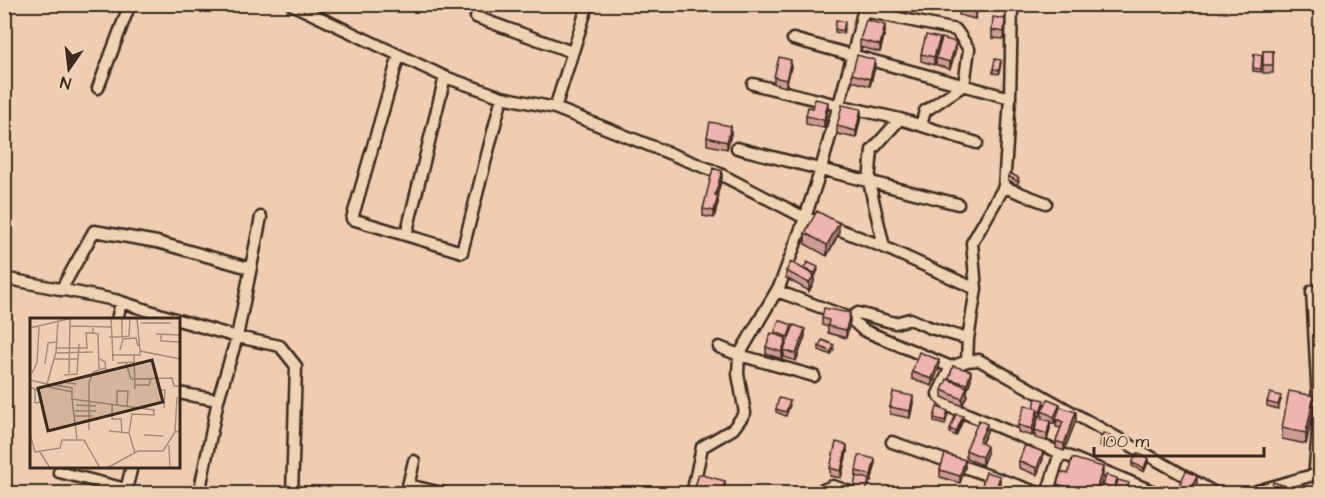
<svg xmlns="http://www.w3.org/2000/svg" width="1325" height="498" font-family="'Architects Daughter',sans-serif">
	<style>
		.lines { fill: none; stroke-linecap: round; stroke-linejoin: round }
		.minor-casing { stroke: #3b2a1e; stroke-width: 15 }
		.minor { stroke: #eed3b5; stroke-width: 10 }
		.wall { fill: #ce9b95; stroke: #3b2a1e; stroke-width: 1.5 }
		.shaded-wall { fill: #a77e79; stroke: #3b2a1e; stroke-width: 1.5 }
		.building { fill: #efb4ad; stroke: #3b2a1e; stroke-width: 1.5 }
		.inset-road { fill: none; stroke: #a68c77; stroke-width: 1.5 }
		.view { fill: #3b2a1e; fill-opacity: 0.15; stroke: #3b2a1e; stroke-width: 3 }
		.inset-edge { fill: none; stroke: #3b2a1e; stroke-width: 3 }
	</style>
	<rect width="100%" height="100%" fill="#eecdb3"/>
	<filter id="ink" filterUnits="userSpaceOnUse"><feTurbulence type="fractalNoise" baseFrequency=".0167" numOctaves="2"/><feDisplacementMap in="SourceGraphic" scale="12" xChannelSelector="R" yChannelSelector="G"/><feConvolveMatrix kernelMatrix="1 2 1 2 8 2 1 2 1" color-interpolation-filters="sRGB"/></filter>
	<g filter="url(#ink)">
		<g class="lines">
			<g class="minor-casing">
				<path id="minor" d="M 291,4 L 445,77 L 502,97 L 555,108 L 714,171 L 805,218 L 815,220 L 886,248 L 976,289 L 972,243 L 1004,187 L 1010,98 L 1012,4
					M 864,11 L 956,30 L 969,49 L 964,85 L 925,111 L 921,125
					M 476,17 L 572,52
					M 793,39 L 1010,98
					M 399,55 L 352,219 L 462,252 L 502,97
					M 753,84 L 838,105 L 900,119 L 977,143
					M 98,88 L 130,4
					M 555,108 L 588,4
					M 737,148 L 958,204
					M 1004,187 L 1046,203
					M 406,235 L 445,77
					M 884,247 L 869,182 L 872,150 L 900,119
					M 4,278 L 115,300 L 178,320
					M 976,289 L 968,339 L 967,361 L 951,367 L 938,394 L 948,406 L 1159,494
					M 61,290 L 94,231 L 157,242 L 249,268
					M 777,291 L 850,318 L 863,330 L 951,367
					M 1312,291 L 1319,418 L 1315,467 L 1320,470
					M 850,318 L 858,313 L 895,323 L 910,319 L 931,328 L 968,339
					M 117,320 L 121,302
					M 178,320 L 237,337 L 280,346 L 296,366 L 292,494
					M 719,347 L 739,355 L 814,376
					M 967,361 L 979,360 L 1217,494
					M 178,393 L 218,400
					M 892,442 L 1042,494
					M 59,472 L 126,489
					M 408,485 L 446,494
					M 125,494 L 132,466
					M 199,494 L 218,400 L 237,337 L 261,217
					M 406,494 L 414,461
					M 692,494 L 702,447 L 733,429 L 745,413 L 738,374 L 739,355 L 780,285 L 805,218 L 821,169 L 853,54 L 865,4
					M 813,494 L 833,486 L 848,491
					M 1047,494 L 1060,453
					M 1252,494 L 1257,491 L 1320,473"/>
			</g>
			<use href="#minor" class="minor"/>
		</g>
		<path class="wall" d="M 978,4 L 978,8 L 975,19 L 959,15 L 959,7 Z
			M 845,25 L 843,34 L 835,32 L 835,29 Z
			M 1005,26 L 1004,39 L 992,38 L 992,30 Z
			M 885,32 L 880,52 L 860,47 L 860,40 Z
			M 940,45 L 956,49 L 950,69 L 936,65 L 936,59 L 934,65 L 921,61 L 921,54 Z
			M 1263,51 L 1273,51 L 1273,73 L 1263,73 Z
			M 1254,54 L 1262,55 L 1261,72 L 1253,71 Z
			M 1001,63 L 999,74 L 993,73 L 993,69 Z
			M 791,67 L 786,87 L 774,84 L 774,77 Z
			M 875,67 L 870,86 L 852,81 L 852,74 Z
			M 813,108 L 828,109 L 824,128 L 806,124 L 806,116 Z
			M 861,116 L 856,138 L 837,134 L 837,126 Z
			M 731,134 L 727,149 L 707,145 L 707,137 Z
			M 1008,176 L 1019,181 L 1017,185 L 1008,180 Z
			M 722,178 L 717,196 L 718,203 L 714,218 L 703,216 L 703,209 Z
			M 805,233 L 839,233 L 827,256 L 805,244 Z
			M 804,269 L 818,270 L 815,277 L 814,277 L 814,282 L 809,291 L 786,278 L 786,271 Z
			M 1320,313 L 1320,331 L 1315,330 L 1315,326 Z
			M 822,318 L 850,321 L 846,338 L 828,333 L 828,327 L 822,325 Z
			M 792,329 L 805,336 L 796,361 L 784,357 L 784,353 L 782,359 L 766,354 L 766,347 L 775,334 L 775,332 Z
			M 819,346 L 834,349 L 831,355 L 819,350 Z
			M 953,366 L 971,379 L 967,391 L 967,395 L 962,406 L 942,397 L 942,390 L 949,380 Z
			M 939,367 L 932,386 L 912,379 L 912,372 Z
			M 1281,400 L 1278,409 L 1267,406 L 1267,402 Z
			M 913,403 L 910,418 L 890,414 L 890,407 Z
			M 1044,404 L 1040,416 L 1038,415 L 1032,436 L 1018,432 L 1018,425 L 1034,408 Z
			M 790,405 L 786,416 L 776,412 L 776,409 Z
			M 1314,407 L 1306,444 L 1282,439 L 1282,428 Z
			M 1060,408 L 1076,420 L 1064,451 L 1056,448 L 1056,441 L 1061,428 L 1056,427 L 1057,419 L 1054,424 L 1050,422 L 1050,428 L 1047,441 L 1035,438 L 1035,430 L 1042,419 L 1042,411 Z
			M 948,414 L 945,425 L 934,422 L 934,418 Z
			M 963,420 L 956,436 L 950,433 L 950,429 Z
			M 987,431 L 982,443 L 987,453 L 982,465 L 966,458 L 966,450 Z
			M 1110,439 L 1107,449 L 1100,446 L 1100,443 Z
			M 847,452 L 841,478 L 830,476 L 830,468 Z
			M 1043,459 L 1037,475 L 1019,468 L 1019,461 Z
			M 1148,462 L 1144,472 L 1132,466 L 1132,463 Z
			M 875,466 L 871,482 L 869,481 L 869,486 L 856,478 L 856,471 Z
			M 965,467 L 960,483 L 940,477 L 940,470 Z
			M 1068,474 L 1103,477 L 1098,494 L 1057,494 L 1057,484 Z
			M 1117,483 L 1129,490 L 1128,494 L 1101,494 L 1102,493 L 1102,490 Z
			M 1197,483 L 1192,494 L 1178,494 L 1178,488 Z
			M 1000,484 L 997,494 L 987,494 L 982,492 L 982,485 Z
			M 725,488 L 724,494 L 694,494 L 694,490 Z"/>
		<path class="shaded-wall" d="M 977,4 L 978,4 L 978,8 L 975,19 L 975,12 Z
			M 885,25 L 885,32 L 880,52 L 880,45 Z
			M 940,38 L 940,45 L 934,65 L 934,57 Z
			M 956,42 L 956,49 L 950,69 L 950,62 Z
			M 791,60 L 791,67 L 786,87 L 786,80 Z
			M 875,60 L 875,67 L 870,86 L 870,79 Z
			M 828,102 L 828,109 L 824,128 L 824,120 Z
			M 861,109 L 861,116 L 856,138 L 856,131 Z
			M 731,126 L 731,134 L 727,149 L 727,142 Z
			M 722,171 L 722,178 L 715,202 L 715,195 Z
			M 718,196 L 718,203 L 714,218 L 714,211 Z
			M 839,223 L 839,233 L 827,256 L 827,245 Z
			M 814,275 L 814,282 L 809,291 L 809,283 Z
			M 850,313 L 850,321 L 846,338 L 846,330 Z
			M 805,329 L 805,336 L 796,361 L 796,354 Z
			M 786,338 L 786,345 L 784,350 L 782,359 L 782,352 Z
			M 939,360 L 939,367 L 932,386 L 932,379 Z
			M 971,371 L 971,379 L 967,391 L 967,384 Z
			M 967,387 L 967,395 L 962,406 L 962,399 Z
			M 913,396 L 913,403 L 910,418 L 910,411 Z
			M 1314,396 L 1314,407 L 1306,444 L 1306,433 Z
			M 1060,404 L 1060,411 L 1054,424 L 1054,417 Z
			M 1038,409 L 1038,417 L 1032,436 L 1032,429 Z
			M 1076,412 L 1076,420 L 1064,451 L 1064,444 Z
			M 963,416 L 963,420 L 956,436 L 956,432 Z
			M 1050,421 L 1050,428 L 1047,441 L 1047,434 Z
			M 987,424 L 987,431 L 979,449 L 979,442 Z
			M 847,445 L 847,452 L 841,478 L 841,471 Z
			M 987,446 L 987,453 L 982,465 L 982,457 Z
			M 1043,452 L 1043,459 L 1037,475 L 1037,468 Z
			M 1148,458 L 1148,462 L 1144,472 L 1144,468 Z
			M 875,459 L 875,466 L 871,482 L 871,475 Z
			M 965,460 L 965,467 L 960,483 L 960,476 Z
			M 1103,467 L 1103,477 L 1098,494 L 1095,494 Z
			M 1000,476 L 1000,484 L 997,494 L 996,494 L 996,489 Z
			M 1197,476 L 1197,483 L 1192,494 L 1189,494 Z
			M 725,481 L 725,488 L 724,494 L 722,494 Z"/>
		<path class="building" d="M 959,4 L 977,4 L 975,12 L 959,7 Z
			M 993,17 L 1005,19 L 1004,32 L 992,30 Z
			M 836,20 L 845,22 L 843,31 L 835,29 Z
			M 866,20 L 885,25 L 880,45 L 860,40 Z
			M 926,35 L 940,38 L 934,57 L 921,54 Z
			M 942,38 L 956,42 L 950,62 L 936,58 Z
			M 1263,51 L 1273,51 L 1273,65 L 1263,65 Z
			M 1254,54 L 1262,55 L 1261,69 L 1253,68 Z
			M 857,55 L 875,60 L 870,79 L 852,74 Z
			M 779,57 L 791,60 L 786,80 L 774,77 Z
			M 995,59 L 1001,60 L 999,70 L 993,69 Z
			M 815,99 L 828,102 L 824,120 L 806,116 L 808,107 L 813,108 Z
			M 842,105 L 861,109 L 856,131 L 837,126 Z
			M 710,122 L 731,126 L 727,142 L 707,137 Z
			M 713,168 L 722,171 L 715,195 L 718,196 L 714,211 L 703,209 Z
			M 1010,173 L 1019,178 L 1017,181 L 1008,176 Z
			M 817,211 L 839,223 L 827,245 L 805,233 Z
			M 791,262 L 814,275 L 809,283 L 786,271 Z
			M 807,262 L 818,267 L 815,273 L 804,269 Z
			M 824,308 L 850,313 L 846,330 L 828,326 L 829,320 L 822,318 Z
			M 1318,313 L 1320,313 L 1320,327 L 1315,326 Z
			M 779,320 L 792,325 L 788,337 L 775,332 Z
			M 794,325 L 805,329 L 796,354 L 784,350 Z
			M 771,333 L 786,338 L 782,352 L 766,347 Z
			M 822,340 L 834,345 L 831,352 L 819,346 Z
			M 919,352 L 939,360 L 932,379 L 912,372 Z
			M 953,366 L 971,371 L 967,384 L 949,379 Z
			M 947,379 L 967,387 L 962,399 L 942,390 Z
			M 1289,391 L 1314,396 L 1306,433 L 1282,428 Z
			M 893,392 L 913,396 L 910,411 L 890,407 Z
			M 1270,393 L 1281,396 L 1278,405 L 1267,402 Z
			M 779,398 L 790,401 L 786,412 L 776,409 Z
			M 1036,398 L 1044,400 L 1040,412 L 1037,411 L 1038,409 L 1034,408 Z
			M 1048,399 L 1060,404 L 1054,417 L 1042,411 Z
			M 1025,405 L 1038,409 L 1032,429 L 1018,425 Z
			M 937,407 L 948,411 L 945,421 L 934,418 Z
			M 1060,407 L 1076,412 L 1064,444 L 1056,441 L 1063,422 L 1056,419 Z
			M 956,414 L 963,416 L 956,432 L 950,429 Z
			M 1038,418 L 1050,421 L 1047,434 L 1035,430 Z
			M 979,420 L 987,424 L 979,442 L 987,446 L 982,457 L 966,450 Z
			M 1103,433 L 1110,435 L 1107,445 L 1100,443 Z
			M 836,442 L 847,445 L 841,471 L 830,468 Z
			M 1025,445 L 1043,452 L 1037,468 L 1019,461 Z
			M 1137,453 L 1148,458 L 1144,468 L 1132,463 Z
			M 945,454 L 965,460 L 960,476 L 940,470 Z
			M 859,455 L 875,459 L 871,475 L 856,471 Z
			M 1072,458 L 1103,467 L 1095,494 L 1090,494 L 1057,484 L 1061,472 L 1068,474 Z
			M 1186,471 L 1197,476 L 1189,493 L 1178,488 Z
			M 986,472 L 1000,476 L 996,489 L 982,485 Z
			M 699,474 L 725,481 L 722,494 L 709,494 L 694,490 Z
			M 1106,475 L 1117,478 L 1115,486 L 1116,487 L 1118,480 L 1129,483 L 1125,494 L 1115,494 L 1102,490 Z
			M 856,476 L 869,479 L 866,494 L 853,494 Z
			M 1273,482 L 1286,486 L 1283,494 L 1270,494 Z
			M 1317,485 L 1320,486 L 1320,494 L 1314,494 Z
			M 1031,486 L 1045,493 L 1045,494 L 1027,494 Z
			M 1011,487 L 1019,490 L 1018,494 L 1009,494 Z
			M 1255,490 L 1263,494 L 1254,494 Z"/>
	</g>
	<g transform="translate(30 318)">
		<rect width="150" height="150" fill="#eecdb3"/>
		<path class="inset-road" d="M 92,0 L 92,19 L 99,18 L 100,0M 107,0 L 110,33M 111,5 L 141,5M 40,8 L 82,9M 0,10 L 42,0M 63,10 L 63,15 L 68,16 L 69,51M 126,16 L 150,17M 131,17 L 131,23 L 150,24M 79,19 L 82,19 L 81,0M 26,30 L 57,30 L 56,15 L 63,15M 90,32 L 93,21 L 106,20 L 108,28M 26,35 L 63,34M 83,37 L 110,37 L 110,33 L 150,41M 104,37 L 105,71M 24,41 L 49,41M 70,41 L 75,44 L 76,52 L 87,51M 83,43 L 82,19 L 92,19M 87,45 L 105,44M 96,45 L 101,61 L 142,60 L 144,68 L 150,68M 15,46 L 18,25 L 26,24M 2,55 L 7,45 L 9,9M 39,55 L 40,1M 34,57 L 47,56 L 49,26M 0,62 L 17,66 L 26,34 L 28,3M 17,66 L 42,70 L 42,81M 105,67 L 119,67 L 121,61M 15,68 L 42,74M 31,68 L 32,64 L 46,66M 0,69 L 9,73 L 13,88M 5,71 L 5,85 L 12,84M 131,72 L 135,72 L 134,90M 46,87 L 66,88M 82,87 L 82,101 L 91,101 L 92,115M 87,87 L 87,73 L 98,73 L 97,88M 45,93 L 66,93M 43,98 L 63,98M 59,112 L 59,65 L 63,54 L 75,50M 79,113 L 99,115M 145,114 L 147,79M 0,116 L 5,134 L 30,130 L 32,122 L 54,122 L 70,150M 114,117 L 133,118M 47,121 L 42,81 L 124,92 L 124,97 L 102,96 L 99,115 L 105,135M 139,127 L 140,150M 10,134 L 20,150M 77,150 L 108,133 L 133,133 L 145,114 L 150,113"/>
		<path class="view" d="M 122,42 L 133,84 L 18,113 L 8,70 Z"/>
		<rect width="150" height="150" class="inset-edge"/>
	</g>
	<rect width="1325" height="498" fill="none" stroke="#eed3b5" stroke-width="24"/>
	<rect x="12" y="12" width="1301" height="474" fill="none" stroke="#3b2a1e" stroke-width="2" filter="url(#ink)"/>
	<g transform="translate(69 69) rotate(194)" stroke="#eed3b5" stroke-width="4.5" paint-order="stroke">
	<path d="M0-4.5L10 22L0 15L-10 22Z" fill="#3b2a1e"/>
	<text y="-9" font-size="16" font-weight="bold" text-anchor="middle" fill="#3b2a1e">N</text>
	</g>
	<path d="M1094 447v9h170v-9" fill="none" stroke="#3b2a1e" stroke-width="3"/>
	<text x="1103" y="447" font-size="18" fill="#3b2a1e" stroke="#eed3b5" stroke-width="4.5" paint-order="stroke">100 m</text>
</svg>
